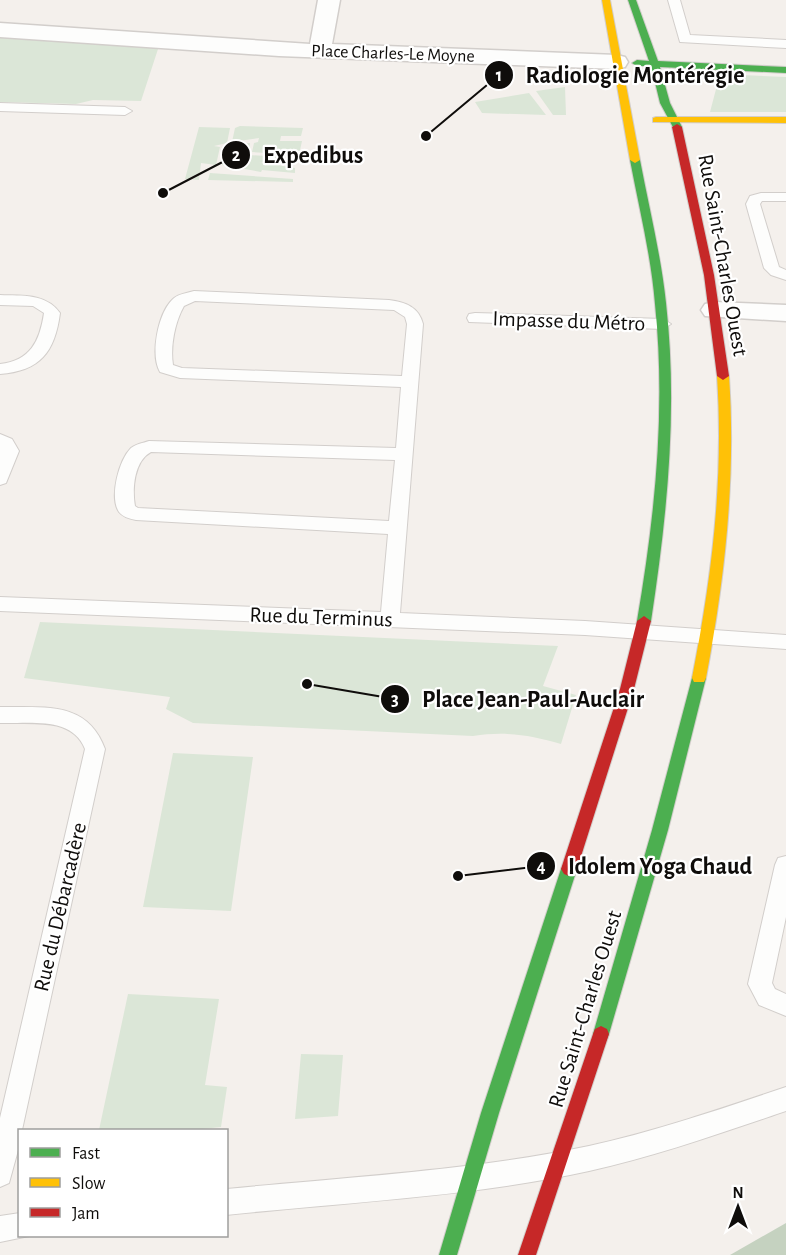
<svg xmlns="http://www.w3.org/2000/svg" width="786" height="1255" font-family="'Alegreya Sans',sans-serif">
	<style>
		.green { fill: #dbe6d7 }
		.forest { fill: #c5d2c0 }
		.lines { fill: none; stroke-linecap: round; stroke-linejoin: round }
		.lane-casing { stroke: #d2cecb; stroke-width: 2 }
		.street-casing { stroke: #d2cecb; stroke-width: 3 }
		.fast-casing { stroke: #d2cecb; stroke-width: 2 }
		.slow-casing { stroke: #d2cecb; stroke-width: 2 }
		.jam-casing { stroke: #d2cecb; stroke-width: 2 }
		.lane { fill: #fdfdfc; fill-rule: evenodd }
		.street { fill: #fdfdfc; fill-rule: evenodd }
		.fast { fill: #4caf50; fill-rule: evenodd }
		.slow { fill: #ffc107; fill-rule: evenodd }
		.jam { fill: #c62828; fill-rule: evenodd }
		.labels { text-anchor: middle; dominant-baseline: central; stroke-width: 4.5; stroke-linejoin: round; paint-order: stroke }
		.far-street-label { font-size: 18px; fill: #0f0d0b; stroke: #fff }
		.street-label { font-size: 22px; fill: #0f0d0b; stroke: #fff }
		.leader { fill: none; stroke: #0f0d0b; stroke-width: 2 }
		.callout-dot { fill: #0f0d0b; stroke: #fff; stroke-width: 2 }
		.mark-label { font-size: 18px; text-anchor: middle; font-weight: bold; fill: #fff }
		.callout-label { font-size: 24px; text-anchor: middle; font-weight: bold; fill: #0f0d0b; stroke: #fff; stroke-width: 4.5; stroke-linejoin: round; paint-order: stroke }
	</style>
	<rect width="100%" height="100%" fill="#f4f0ec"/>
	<path class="green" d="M 0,36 L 159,46 L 141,101 L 93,100 L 76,104 L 0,102 Z
		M 720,74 L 786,77 L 786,112 L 710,112 Z
		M 565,87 L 566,115 L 553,115 L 536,91 Z
		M 529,93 L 546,115 L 482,113 L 475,102 Z
		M 240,126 L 303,128 L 301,136 L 281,136 L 280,141 L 302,141 L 299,155 L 252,152 L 254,143 L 258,142 L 259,138 L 232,142 L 235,128 Z
		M 199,127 L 230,128 L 227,143 L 214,146 L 220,147 L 216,165 L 201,163 L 199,180 L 185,179 Z
		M 250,143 L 248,155 L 298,158 L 297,164 L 259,162 L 295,168 L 295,173 L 262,170 L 261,172 L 222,165 L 226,146 Z
		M 210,173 L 293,179 L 293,182 L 208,180 Z
		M 40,622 L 558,646 L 543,686 L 576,695 L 561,744 C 530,735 505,731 473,736 L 193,723 L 166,709 L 170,697 L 24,678 Z
		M 173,753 L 253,757 L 231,911 L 143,907 Z
		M 128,994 L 219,999 L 205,1085 L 227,1087 L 221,1127 L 194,1130 L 99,1130 Z
		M 301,1054 L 343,1055 L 338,1116 L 295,1119 Z"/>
	<path class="forest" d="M 786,1223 L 786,1255 L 730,1255 Z"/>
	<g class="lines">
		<g class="lane-casing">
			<path id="lane" d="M 668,0 L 680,0 L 690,35 L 786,40 L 786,48 L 680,42 Z
				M 0,103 L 125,107 L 132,111 L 125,115 L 0,111 Z
				M 761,193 L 786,193 L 786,201 L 762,201 L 760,204 L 779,267 L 786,270 L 786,280 L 771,275 L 764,268 L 746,204 L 750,196 Z
				M 194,291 L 389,300 C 405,302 419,307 423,324 L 400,613 L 585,621 L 786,635 L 786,649 L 585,635 L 0,611 L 0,597 L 381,612 L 388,534 L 136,520 C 130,519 123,517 119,512 C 109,497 119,460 131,448 C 136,444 143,443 149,441 L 396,448 L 401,387 L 180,378 L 160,372 C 150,355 158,314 172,300 C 177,294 187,293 194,291 ZM 195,301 L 394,310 L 405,317 L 407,324 L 402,376 L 182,368 L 173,365 C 170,346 175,322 184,306 ZM 151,452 L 395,460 L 389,521 L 138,508 L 135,506 C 132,489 134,461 151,452 Z
				M 0,295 C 22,296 46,293 60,313 C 55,352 40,371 0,374 L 0,364 C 30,361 40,341 44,313 L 33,306 L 0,305 Z
				M 475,313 L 663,319 L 671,324 L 663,329 L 469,322 L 467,318 L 469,314 Z
				M 0,434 L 12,439 L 19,451 L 6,483 L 0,485 Z
				M 0,707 C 44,708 87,700 105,749 L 22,1130 L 20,1130 L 20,1143 L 9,1183 L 0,1187 L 0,1118 L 85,749 C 72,716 29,724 0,723 Z
				M 786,856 L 786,917 L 772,983 L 775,989 L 786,994 L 786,1016 L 759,1005 L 748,984 L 775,865 L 778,858 Z
				M 786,1087 L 786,1111 C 721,1133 656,1156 589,1171 C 470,1197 347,1202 226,1215 L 226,1189 C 347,1177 470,1171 589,1146 C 656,1131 721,1109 786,1087 Z
				M 20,1213 L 20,1236 L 29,1236 L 0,1242 L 0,1216 Z"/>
		</g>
		<g class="street-casing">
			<path id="street" d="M 318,0 L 340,0 L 332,44 L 617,55 L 625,57 L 628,62 L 625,67 L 617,69 L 279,56 L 0,37 L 0,23 L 310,44 Z
				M 715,302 L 786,305 L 786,321 L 705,316 L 701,310 L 705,304 Z"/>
		</g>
		<g class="fast-casing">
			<path id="fast" d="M 628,0 L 636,0 L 658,61 L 786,67 L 786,73 L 660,67 L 670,103 L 682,127 L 674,129 L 660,103 L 651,66 L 637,66 L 632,63 L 637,60 L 649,61 Z
				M 635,157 L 640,160 C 649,208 661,255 666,303 C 678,410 667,516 651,621 L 644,626 L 637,621 C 655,516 666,410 655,304 C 651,255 639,208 630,160 Z
				M 699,673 L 704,674 L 706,678 L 668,830 L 609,1034 L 607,1039 L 601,1042 L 595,1039 L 593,1034 L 652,830 L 692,678 L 694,674 Z
				M 569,862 L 574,864 L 577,869 L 499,1113 L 457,1255 L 439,1255 L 481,1113 L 561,869 L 564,864 Z"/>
		</g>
		<g class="slow-casing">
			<path id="slow" d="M 602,0 L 610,0 L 640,160 L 635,163 L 630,160 Z
				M 656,117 L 786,117 L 786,123 L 653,122 L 653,118 Z
				M 723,372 L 729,376 C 736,478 725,577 706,678 L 704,682 L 694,682 L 692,678 C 712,577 724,479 717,376 Z"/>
		</g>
		<g class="jam-casing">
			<path id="jam" d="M 677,124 L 682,127 L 714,275 L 729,376 L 723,380 L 717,376 L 704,275 L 672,127 Z
				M 644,616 L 651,621 L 634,689 L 577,869 L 574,874 L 569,876 L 564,874 L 561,869 L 620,689 L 637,621 Z
				M 601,1026 L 607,1029 L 609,1034 L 536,1255 L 518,1255 L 593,1034 L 595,1029 Z"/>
		</g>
		<use href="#lane" class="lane"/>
		<use href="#street" class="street"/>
		<use href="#fast" class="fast"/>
		<use href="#slow" class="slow"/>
		<use href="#jam" class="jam"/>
	</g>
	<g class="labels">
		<g class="far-street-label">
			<text transform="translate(393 54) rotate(2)">Place Charles-Le Moyne</text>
		</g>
		<g class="street-label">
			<text transform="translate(723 255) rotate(80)">Rue Saint-Charles Ouest</text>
			<text transform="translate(569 321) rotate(2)">Impasse du Métro</text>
			<text transform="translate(321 617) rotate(2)">Rue du Terminus</text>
			<text transform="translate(60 907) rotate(-77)">Rue du Débarcadère</text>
			<text transform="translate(585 1009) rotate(-73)">Rue Saint-Charles Ouest</text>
		</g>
	</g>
	<path class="leader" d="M426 136L499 75M163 193L236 155M307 684L395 699M458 876L541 866"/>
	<g class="callout-dot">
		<circle cx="426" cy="136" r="6"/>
		<circle cx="163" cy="193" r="6"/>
		<circle cx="307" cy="684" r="6"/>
		<circle cx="458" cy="876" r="6"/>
		<circle cx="499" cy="75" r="15"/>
		<circle cx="236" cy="155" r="15"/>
		<circle cx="395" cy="699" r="15"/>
		<circle cx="541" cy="866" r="15"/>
	</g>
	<g class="mark-label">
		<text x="499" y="81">1</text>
		<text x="236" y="161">2</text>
		<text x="395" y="705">3</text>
		<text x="541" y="872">4</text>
	</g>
	<g class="callout-label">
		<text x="635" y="83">Radiologie Montérégie</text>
		<text x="313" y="163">Expedibus</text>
		<text x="533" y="707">Place Jean-Paul-Auclair</text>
		<text x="660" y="874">Idolem Yoga Chaud</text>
	</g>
	<rect x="18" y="1129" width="210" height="108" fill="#ffffff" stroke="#9f9e9d" stroke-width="1.5"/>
	<rect x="30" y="1148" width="30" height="9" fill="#4caf50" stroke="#9f9e9d" stroke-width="1.5"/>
	<text x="72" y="1159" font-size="18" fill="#0f0d0b">Fast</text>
	<rect x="30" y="1178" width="30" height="9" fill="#ffc107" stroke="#9f9e9d" stroke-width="1.5"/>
	<text x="72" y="1189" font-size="18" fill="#0f0d0b">Slow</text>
	<rect x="30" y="1208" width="30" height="9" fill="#c62828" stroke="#9f9e9d" stroke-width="1.5"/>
	<text x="72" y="1219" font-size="18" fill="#0f0d0b">Jam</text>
	<g transform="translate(738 1207)" stroke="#ffffff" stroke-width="4.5" paint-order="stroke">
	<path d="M0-4.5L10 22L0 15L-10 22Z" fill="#0f0d0b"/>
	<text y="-9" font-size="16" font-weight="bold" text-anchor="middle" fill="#0f0d0b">N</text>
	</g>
</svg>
